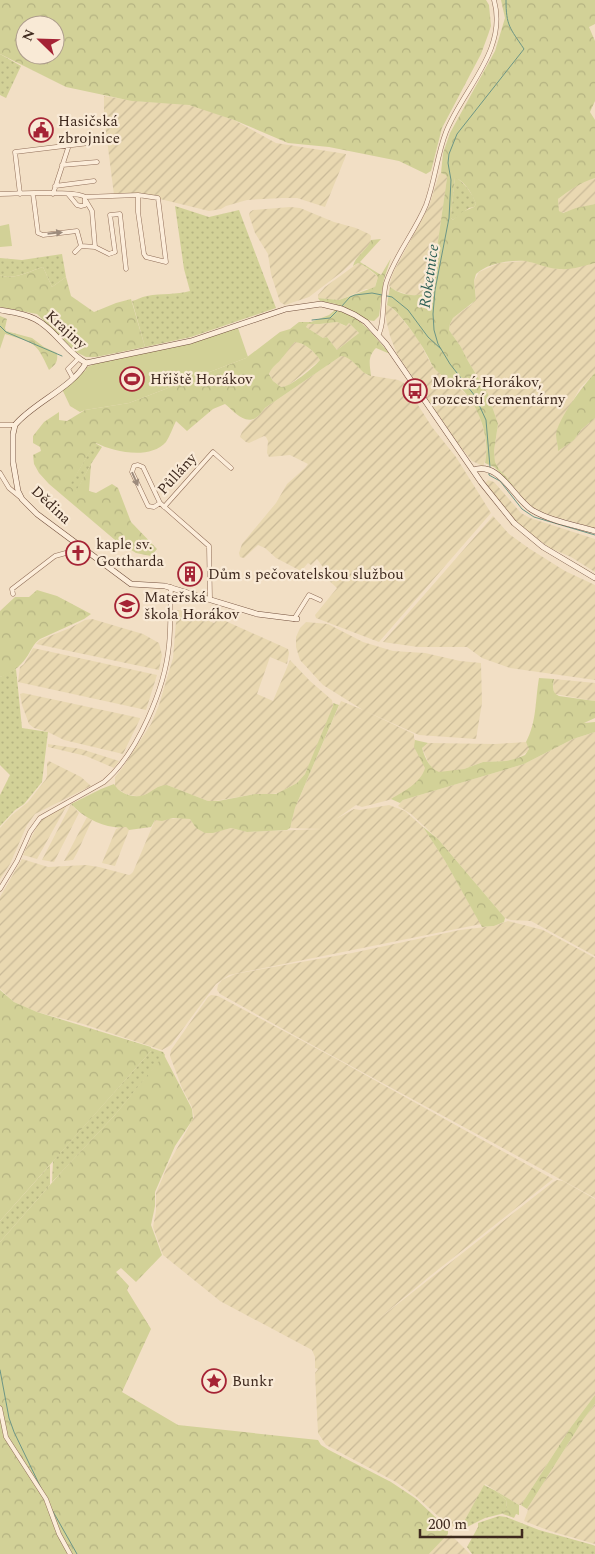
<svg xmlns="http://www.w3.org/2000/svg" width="595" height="1554" font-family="Spectral,serif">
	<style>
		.farmland { fill: url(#farmland-furrows) }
		.green { fill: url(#green-dots) }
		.forest { fill: url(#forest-crowns); fill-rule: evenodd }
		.pitch { fill: #d2d197 }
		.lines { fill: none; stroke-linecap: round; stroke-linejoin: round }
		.stream { stroke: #6c9585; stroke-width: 1 }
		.street-casing { stroke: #906e59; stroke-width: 5 }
		.secondary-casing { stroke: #724f3c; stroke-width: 6 }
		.street { stroke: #fcedda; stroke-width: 4 }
		.secondary { stroke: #fcedda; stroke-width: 5 }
		.oneway { fill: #9d8b7c }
		.labels { text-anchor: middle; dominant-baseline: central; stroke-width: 4.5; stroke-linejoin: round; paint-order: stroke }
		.poi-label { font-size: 15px; fill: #3e291e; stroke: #f9ead6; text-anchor: start }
		.street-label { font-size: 15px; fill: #3e291e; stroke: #f9ead6 }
		.water-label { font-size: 16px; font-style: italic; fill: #2c5f55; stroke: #f9ead6 }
	</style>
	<defs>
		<pattern id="farmland-furrows" width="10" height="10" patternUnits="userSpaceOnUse" patternTransform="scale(1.25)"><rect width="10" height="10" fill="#e9d8b1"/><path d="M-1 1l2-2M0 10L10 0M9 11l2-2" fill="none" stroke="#c9b998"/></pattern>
		<pattern id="green-dots" width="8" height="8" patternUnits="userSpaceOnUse" patternTransform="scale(1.25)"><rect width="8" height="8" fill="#d2d197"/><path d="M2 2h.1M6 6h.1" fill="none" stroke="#b5b382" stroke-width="1.8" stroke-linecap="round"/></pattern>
		<pattern id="forest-crowns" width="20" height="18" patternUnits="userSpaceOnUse" patternTransform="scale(1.25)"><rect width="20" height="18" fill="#d2d197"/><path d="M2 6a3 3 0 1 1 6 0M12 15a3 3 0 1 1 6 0" fill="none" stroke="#b5b382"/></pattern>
	</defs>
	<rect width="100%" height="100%" fill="#f2dfc5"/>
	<path class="farmland" d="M 104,96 L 143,102 L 180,103 L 201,108 L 234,120 L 276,143 L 346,154 L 345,158 L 325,207 L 297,198 L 282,198 L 247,200 L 226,206 L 221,209 L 209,211 L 148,196 L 114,195 L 104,116 Z
		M 441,173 L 446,175 L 447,178 L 436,255 L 431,267 L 428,286 L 423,294 L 417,295 L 409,295 L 392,289 L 389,286 L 393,273 L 429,206 L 439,175 Z
		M 595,178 L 595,204 L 561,213 L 559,211 L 558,199 L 573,188 L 586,180 Z
		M 290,207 L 300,208 L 334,222 L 356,228 L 369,234 L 371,236 L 370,244 L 366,249 L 343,271 L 309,297 L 285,305 L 280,302 L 271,274 L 268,254 L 255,233 L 249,215 L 250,212 L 253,210 Z
		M 526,261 L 558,269 L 595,263 L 595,373 L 580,388 L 558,428 L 556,436 L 558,450 L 574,440 L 581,430 L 595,418 L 595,528 L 546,514 L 534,508 L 525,501 L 499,469 L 495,462 L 494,451 L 498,424 L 488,394 L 468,361 L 461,347 L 449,330 L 450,324 L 453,318 L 472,304 L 476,298 L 474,281 L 479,272 L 499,263 Z
		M 358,263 L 362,264 L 378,277 L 374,289 L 366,289 L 339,300 L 318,298 L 318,295 L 325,287 Z
		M 388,305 L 398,314 L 418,339 L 432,366 L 465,393 L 478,412 L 485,434 L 486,446 L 487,457 L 483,466 L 472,461 L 459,445 L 397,354 L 390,336 L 386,319 L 385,306 Z
		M 337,322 L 345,326 L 349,323 L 359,333 L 337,350 L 327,337 L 323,338 L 306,327 L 308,324 L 320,324 Z
		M 295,342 L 298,342 L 306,346 L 316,354 L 320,360 L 294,381 L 287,386 L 281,387 L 273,381 L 269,373 L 271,369 L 282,358 L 290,346 Z
		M 341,356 L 346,356 L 350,359 L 367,375 L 398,380 L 404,383 L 432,427 L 456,457 L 491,513 L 379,642 L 316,618 L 315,615 L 337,588 L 325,577 L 327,575 L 325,570 L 317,559 L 311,565 L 308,563 L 301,571 L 276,558 L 265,548 L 258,545 L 244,558 L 240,557 L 239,553 L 242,544 L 276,503 L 287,484 L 305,468 L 308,464 L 290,455 L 269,457 L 267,453 L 268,441 L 266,437 L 264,436 L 249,443 L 246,442 L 240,437 L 242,432 L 251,421 L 257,417 L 265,408 Z
		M 488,480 L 494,482 L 521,513 L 530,518 L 595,539 L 595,572 L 571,557 L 550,548 L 521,527 L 504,508 L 485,483 Z
		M 493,516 L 509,534 L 530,549 L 565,571 L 595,585 L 595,680 L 510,668 L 482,658 L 467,647 L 418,647 L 383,642 Z
		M 177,610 L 184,610 L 214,623 L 217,620 L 221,619 L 288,649 L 289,653 L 287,664 L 270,657 L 257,694 L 273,701 L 290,660 L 310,681 L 332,700 L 333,706 L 317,746 L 305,774 L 297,783 L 278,793 L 272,794 L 255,794 L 215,801 L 208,801 L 167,785 L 142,796 L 136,796 L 126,794 L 115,787 L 115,777 L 123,767 L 151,724 L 159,705 L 173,658 Z
		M 92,619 L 143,634 L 159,643 L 162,655 L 159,670 L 36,644 L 40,640 L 70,628 L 85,620 Z
		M 306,622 L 328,624 L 363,642 L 393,651 L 425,653 L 460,661 L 481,663 L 482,703 L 476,739 L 419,735 L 365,711 L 414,734 L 414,738 L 434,777 L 435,788 L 362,807 L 356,805 L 336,819 L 354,809 L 360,810 L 389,805 L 405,811 L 423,827 L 445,861 L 481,924 L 229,975 L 216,984 L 171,1045 L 162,1050 L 83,1024 L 37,1012 L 14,1002 L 0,989 L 0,897 L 22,859 L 48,867 L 86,865 L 99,867 L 129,875 L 131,874 L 133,872 L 155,820 L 183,818 L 190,819 L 196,828 L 219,831 L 231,828 L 247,832 L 322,829 L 290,828 L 295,808 L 341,701 L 363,710 L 323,685 L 300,660 L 296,647 L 296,637 L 300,628 Z
		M 33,648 L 157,675 L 146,710 L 18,682 L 20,667 L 24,664 Z
		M 554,679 L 595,683 L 595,701 L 555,694 L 553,689 Z
		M 23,693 L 140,718 L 140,719 L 123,754 L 64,740 L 48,732 L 34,728 L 29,724 L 22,705 L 20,694 Z
		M 595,732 L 595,956 L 531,921 L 511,920 L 505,918 L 438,839 L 411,814 L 398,806 L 403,800 L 524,764 L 573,739 Z
		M 526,742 L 529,747 L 528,751 L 518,758 L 506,761 L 483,762 L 464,769 L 443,773 L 436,772 L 430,766 L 422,748 L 428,743 L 495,744 Z
		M 48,744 L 81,749 L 119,761 L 114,768 L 86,756 L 48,747 Z
		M 49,761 L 81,777 L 91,786 L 35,814 L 27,825 L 10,864 L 0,879 L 0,828 L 12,815 L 28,802 L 46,779 L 47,775 L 47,763 Z
		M 71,804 L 79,813 L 54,862 L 42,860 Z
		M 67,805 L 37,859 L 23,855 L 37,826 L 42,819 Z
		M 87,817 L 92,820 L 77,853 L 73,860 L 64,861 Z
		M 121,827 L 126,827 L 129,830 L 115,866 L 102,863 L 116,829 Z
		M 508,921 L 543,930 L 595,958 L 595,1198 L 301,1039 L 220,994 L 217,990 L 218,985 L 222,980 L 235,974 L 352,953 L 460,930 L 494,926 Z
		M 211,995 L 218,996 L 342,1062 L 553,1179 L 430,1276 L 376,1321 L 553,1182 L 557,1180 L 563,1181 L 595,1199 L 595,1395 L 571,1427 L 521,1505 L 519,1505 L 485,1484 L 461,1527 L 449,1526 L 418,1498 L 396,1482 L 326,1445 L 318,1433 L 315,1373 L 318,1369 L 315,1368 L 315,1357 L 312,1350 L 220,1301 L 163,1255 L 153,1227 L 156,1211 L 156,1193 L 168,1165 L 194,1117 L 192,1107 L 182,1088 L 170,1056 L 171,1050 L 208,997 Z
		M 595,1404 L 595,1544 L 550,1531 L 524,1521 L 528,1510 L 527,1509 L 583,1420 Z
		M 451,1535 L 470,1554 L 429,1554 L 442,1540 Z"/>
	<path class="green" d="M 0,54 L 21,66 L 6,98 L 0,95 Z
		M 455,178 L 457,178 C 465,184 473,194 476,204 L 474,207 L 469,208 L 453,220 L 451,218 L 451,214 Z
		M 175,206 L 209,217 L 239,210 L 276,308 L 191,337 L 145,347 L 132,301 C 137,300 141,297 147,296 C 162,293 176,295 190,291 L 184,269 Z
		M 62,254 L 66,277 L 52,287 L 43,267 C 30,271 12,281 0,275 L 0,258 L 22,260 Z
		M 95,443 L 102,447 L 91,464 L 76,492 L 68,486 C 79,473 85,457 95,443 Z
		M 16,669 L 22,728 L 48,732 L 42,782 L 24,804 L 15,810 L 0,826 L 0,795 L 10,775 L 0,765 L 0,677 Z
		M 151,1048 L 163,1052 L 165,1055 L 114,1116 L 52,1182 L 53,1161 L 151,1051 Z
		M 50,1165 L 50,1185 L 0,1242 L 0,1221 Z
		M 484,1485 L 496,1491 L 506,1500 L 507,1507 L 505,1513 L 485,1518 L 467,1527 L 461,1527 Z
		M 499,1516 L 506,1517 L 539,1530 L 593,1545 L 595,1546 L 595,1554 L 472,1554 L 467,1547 L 478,1527 L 478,1523 Z"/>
	<path class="forest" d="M 0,0 L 486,0 L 489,5 L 491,26 L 488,35 L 481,54 L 442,128 L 431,171 L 426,174 L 399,161 L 329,147 L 288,143 L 234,120 L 189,105 L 132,101 L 66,87 L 0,54 ZM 25,25 L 55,25 L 55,55 L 25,55 Z
		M 501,0 L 595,0 L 595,24 L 589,27 L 595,41 L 595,101 L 590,112 L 595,120 L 595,178 C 581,182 570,190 558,199 L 559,211 L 563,213 L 576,208 L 595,204 L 595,263 C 584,266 571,270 560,269 C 548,269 537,263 525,261 C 509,260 488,263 476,274 L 474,281 L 476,300 L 453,318 L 450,324 L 449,330 L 461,347 L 468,361 L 488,394 L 498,424 L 494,451 L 495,462 L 499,469 L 516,488 L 494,467 L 485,463 C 491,437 478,404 459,386 C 450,379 438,375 432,365 C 430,362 429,358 427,355 C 422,344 397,308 387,305 L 390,287 C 399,294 412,297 423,294 C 429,286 431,267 436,255 L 447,178 L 446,175 L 441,173 L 443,153 L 450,133 L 495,51 L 505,18 ZM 455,178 C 464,180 473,195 476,204 L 474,207 L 462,212 L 453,220 L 451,218 L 451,214 Z
		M 381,239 L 360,262 L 381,275 L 391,258 L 384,279 L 379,316 L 374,321 L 367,320 L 357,314 L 355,317 L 369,330 L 390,354 L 376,348 C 367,357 370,365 371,376 C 359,373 354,357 341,356 L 265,408 C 262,411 260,415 257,417 C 245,426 234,411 225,404 L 213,409 L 187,431 L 176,421 C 173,427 170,436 166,442 C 150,460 114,452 96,443 C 85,457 79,473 69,486 L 76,491 L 91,464 L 89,491 L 96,493 L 112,484 L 118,488 L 131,522 L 157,549 L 151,556 L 136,553 L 115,540 L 49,484 L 39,473 L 34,464 L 33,455 L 41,451 L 40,447 L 33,443 L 33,436 L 44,422 L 59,412 L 59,420 L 67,421 L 85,410 L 129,403 L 246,358 L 280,332 L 290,329 L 299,322 L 311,322 L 329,315 L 336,309 L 336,304 L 320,301 L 318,298 L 339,300 L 375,287 L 378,277 C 374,272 364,265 358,263 L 353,266 C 355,256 367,251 371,240 ZM 337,322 L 346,326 L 349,323 L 359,333 L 337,350 L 327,337 L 323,338 L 306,327 L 308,324 L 320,324 ZM 295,342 C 305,343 315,352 320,360 C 313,368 291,387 281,387 L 273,381 L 269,374 C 272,366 278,364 282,358 C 287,353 289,347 295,342 Z
		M 43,267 L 52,287 L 66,277 L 71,296 L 94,312 L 116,303 L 131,299 L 145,347 L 96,357 L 86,357 L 76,352 L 37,314 L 0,307 L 0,275 C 13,281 30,271 43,267 Z
		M 0,316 L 7,319 L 5,328 L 6,331 L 32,338 L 44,347 L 57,353 C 58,362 56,364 49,370 C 36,341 34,343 5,334 L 0,349 Z
		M 595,373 L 595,418 L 581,430 L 574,440 L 558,451 C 558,446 556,440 556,435 C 557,420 584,384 595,373 Z
		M 37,590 L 57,596 L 91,614 L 84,619 L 40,639 C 33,644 31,651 26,658 C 20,667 10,674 0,677 L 0,611 L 15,597 L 29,597 Z
		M 539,678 L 554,679 C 553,686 551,692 559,696 L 595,701 L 595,718 L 584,723 L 595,722 L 595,732 L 573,739 L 524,764 L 403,800 L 400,803 L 391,799 C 404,791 421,783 425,768 L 414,747 L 415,740 L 428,743 L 422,748 C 425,758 429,768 439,772 L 464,769 L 483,762 L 506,761 L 518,758 L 525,755 L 529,749 L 526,742 C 537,721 535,701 539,678 Z
		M 333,703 L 339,705 L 295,808 L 290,828 L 287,830 L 247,832 L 231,828 L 213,833 L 205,833 L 196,828 L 190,819 L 173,818 L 162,821 L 155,820 L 151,827 L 129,830 L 126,827 C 122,827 118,828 114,827 C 98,825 82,816 71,804 L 101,789 L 114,784 C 119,793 133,799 144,795 C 152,792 157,785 167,785 L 208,801 L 218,801 L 255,794 L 276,794 L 297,783 L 305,774 L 333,706 Z
		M 423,827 L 438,839 L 505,918 L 504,922 L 494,926 L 482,927 L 445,861 Z
		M 0,990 L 14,1002 L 37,1012 L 151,1047 L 151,1051 L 0,1221 Z
		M 164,1055 L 192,1109 L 193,1119 L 175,1146 L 155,1192 L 155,1206 L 151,1225 L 162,1255 L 136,1282 L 121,1268 L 116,1272 L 129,1286 L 127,1290 L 151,1329 L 122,1392 L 178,1425 L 318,1440 L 321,1445 L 329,1450 L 391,1482 L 415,1498 L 448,1529 L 448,1534 L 429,1554 L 0,1554 L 0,1242 L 64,1169 L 114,1116 Z
		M 595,1395 L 595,1404 L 583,1420 L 527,1509 L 521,1505 L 571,1427 Z
		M 496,1491 L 519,1505 L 519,1515 L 516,1514 L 514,1518 L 503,1514 L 507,1507 L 506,1500 Z"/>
	<path class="pitch" d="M 9,224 L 12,246 L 0,247 L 0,226 Z
		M 238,328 L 248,357 L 246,358 L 129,403 L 85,410 L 80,412 L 70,406 L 62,389 L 86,370 L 85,368 L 99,362 Z"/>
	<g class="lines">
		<path class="stream" d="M 341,307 L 350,297 L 355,295 L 372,293 L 392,297 L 408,310 L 428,337 L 441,349
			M 312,320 L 330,318 L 338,310
			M 0,326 L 6,332 L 62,356
			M 490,467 L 486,420 L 475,396 L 450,364 L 438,344 L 434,330 L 433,314 L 435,290 L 449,218 L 451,180 L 448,163 L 449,154 L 457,134 L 524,49 C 510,28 506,26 506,0
			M 489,471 L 489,475 L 500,481 L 522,509 L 534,517 L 595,535
			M 0,1370 L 9,1418 L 14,1432 L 41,1488
			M 51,1508 L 77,1554"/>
		<g class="street-casing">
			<path id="street" d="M 62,165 L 97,162
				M 55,186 L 94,181
				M 0,194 C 15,194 76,190 85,197 L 85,205 L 81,206 L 77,205 L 68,194
				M 20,194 L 15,152 L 89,143
				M 33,194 L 38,233 L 43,235 L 77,231 L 81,246 L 95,247 L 92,211 L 86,201
				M 53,194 L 69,145
				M 85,197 L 138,195 L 158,198 L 166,262 L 146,257 L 144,254 L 138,212 L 138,195
				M 95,247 L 109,254 L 115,252 L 110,215 L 120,214 L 126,269
				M 75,252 L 81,246
				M 378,335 C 385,325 382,297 386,283 C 395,255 415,232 426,205 C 435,181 437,155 446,132 C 463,89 508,50 494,0
				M 73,378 L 68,369 L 78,359
				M 0,425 L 15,425
				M 0,473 L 9,488 L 20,497
				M 160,503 L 154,507 L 148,506 L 132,472 L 134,466 L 138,465 L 143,467 L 160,503 L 209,546 L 210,599
				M 164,507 L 213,452 L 231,468
				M 13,594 L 12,589 L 55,556 L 73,551 L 79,546
				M 294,619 L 309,595 L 320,600
				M 0,889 L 17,861 L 30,832 L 40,818 L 104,782 C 138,753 165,688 169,645 C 171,626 170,606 171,587
				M 0,1408 L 6,1437 L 46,1499 L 59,1534 L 70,1554"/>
		</g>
		<g class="secondary-casing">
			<path id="secondary" d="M 0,310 C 12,312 24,313 35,319 C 55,329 66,352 86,363
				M 86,363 L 191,341 L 286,309 L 321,304 L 342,309 L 355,315 L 366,322 L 386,344 L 481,482 L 514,523 L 543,547 L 595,578
				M 86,363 C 72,388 33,403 15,425 L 13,434 L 13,462 L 18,491 L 22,499 L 37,514 L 131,584 L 165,586 L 257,614 L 297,619
				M 473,470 C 500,461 513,498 532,510 C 550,521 575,525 595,531"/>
		</g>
		<use href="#street" class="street"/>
		<use href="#secondary" class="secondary"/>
	</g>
	<defs><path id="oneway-solid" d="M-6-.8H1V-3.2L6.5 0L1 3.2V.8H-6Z" transform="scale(1.25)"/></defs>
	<g class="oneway">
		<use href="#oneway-solid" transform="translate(55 233) rotate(-6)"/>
		<use href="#oneway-solid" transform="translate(135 479) rotate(66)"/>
	</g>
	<defs>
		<g id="civic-ring" transform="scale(1.25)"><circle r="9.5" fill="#f9ead6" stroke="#a52335" stroke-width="1.5"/><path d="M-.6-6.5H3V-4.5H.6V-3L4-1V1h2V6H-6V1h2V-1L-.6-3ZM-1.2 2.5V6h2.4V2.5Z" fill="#a52335"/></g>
		<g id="stadium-ring" transform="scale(1.25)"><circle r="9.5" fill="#f9ead6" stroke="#a52335" stroke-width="1.5"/><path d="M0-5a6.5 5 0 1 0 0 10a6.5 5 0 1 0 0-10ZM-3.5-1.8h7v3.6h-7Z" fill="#a52335"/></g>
		<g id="bus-ring" transform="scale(1.25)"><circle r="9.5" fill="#f9ead6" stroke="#a52335" stroke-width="1.5"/><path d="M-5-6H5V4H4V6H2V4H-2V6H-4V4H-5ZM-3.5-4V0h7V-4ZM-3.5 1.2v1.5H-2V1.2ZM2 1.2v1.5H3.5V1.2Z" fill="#a52335"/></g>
		<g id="church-ring" transform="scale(1.25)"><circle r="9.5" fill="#f9ead6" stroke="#a52335" stroke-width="1.5"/><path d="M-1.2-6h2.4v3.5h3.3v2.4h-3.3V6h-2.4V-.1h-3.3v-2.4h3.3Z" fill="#a52335"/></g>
		<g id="building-ring" transform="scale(1.25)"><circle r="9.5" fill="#f9ead6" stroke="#a52335" stroke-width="1.5"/><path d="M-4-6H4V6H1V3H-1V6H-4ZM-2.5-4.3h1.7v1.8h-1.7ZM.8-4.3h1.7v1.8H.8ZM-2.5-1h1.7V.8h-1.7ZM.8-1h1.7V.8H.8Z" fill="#a52335"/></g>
		<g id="school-ring" transform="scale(1.25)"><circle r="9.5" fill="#f9ead6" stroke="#a52335" stroke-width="1.5"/><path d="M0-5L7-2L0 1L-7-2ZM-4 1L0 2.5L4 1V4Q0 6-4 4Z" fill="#a52335"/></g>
		<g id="sight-ring" transform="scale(1.25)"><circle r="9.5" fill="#f9ead6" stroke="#a52335" stroke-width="1.5"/><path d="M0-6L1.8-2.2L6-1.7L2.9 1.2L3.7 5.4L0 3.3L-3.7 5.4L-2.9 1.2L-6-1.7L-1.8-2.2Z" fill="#a52335"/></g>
	</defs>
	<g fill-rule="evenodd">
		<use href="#civic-ring" x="41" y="130"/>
		<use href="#stadium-ring" x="132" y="379"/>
		<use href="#bus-ring" x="415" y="391"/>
		<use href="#church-ring" x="78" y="553"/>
		<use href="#building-ring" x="190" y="574"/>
		<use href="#school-ring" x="127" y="606"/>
		<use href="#sight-ring" x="214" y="1381"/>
	</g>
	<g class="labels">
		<g class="poi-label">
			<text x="58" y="121">Hasičská<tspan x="58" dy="17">zbrojnice</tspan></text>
			<text x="150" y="379">Hřiště Horákov</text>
			<text x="432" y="382">Mokrá-Horákov,<tspan x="432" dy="17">rozcestí cementárny</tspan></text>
			<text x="96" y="544">kaple sv.<tspan x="96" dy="17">Gottharda</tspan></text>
			<text x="208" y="574">Dům s pečovatelskou službou</text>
			<text x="144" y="597">Mateřská<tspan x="144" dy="17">škola Horákov</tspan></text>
			<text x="232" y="1381">Bunkr</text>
		</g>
		<g class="street-label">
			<text transform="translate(66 330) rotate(42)">Krajiny</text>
			<text transform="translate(177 474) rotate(-48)">Půllány</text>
			<text transform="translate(51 505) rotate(43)">Dědina</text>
		</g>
		<g class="water-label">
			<text transform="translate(429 276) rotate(-82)">Roketnice</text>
		</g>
	</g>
	<g transform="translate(40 40) rotate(293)"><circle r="24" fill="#f9ead6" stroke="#ae9d8c"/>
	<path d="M0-4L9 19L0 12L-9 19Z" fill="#a52335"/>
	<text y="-8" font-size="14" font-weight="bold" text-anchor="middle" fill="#3e291e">N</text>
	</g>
	<path d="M420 1529v8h102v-8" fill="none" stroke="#3e291e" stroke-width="2.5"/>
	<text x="428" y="1529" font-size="15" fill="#3e291e" stroke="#f9ead6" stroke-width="4" paint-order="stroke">200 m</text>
</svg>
